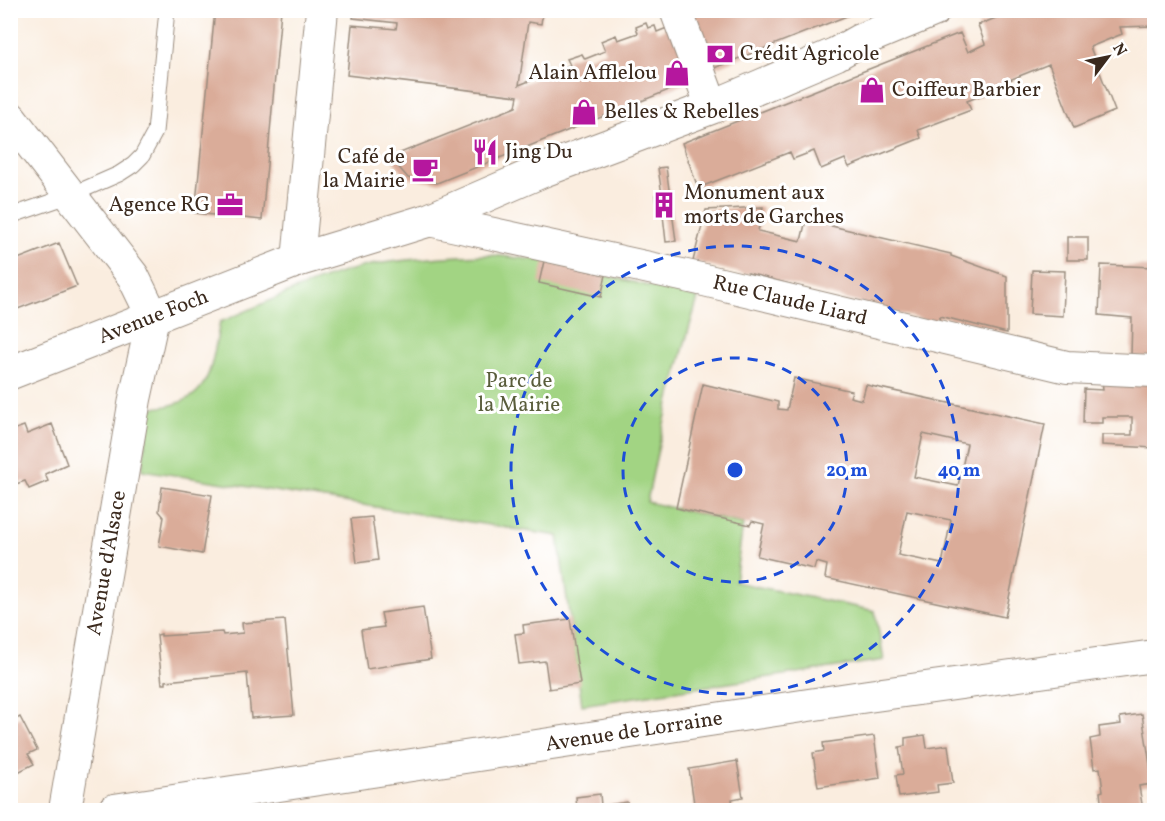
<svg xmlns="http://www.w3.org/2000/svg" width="1165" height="821" font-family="Vollkorn,serif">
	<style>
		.green { fill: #a2d483; stroke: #6e7f50; stroke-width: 1.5 }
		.building { fill: #daac99; fill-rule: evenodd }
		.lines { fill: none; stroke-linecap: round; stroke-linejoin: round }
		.service-casing { stroke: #9a8c7e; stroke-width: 17 }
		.minor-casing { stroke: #9a8c7e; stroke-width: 34 }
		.tertiary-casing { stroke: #9a8c7e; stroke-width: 35 }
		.service { stroke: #fff; stroke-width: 15 }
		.minor { stroke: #fff; stroke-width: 32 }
		.tertiary { stroke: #fff; stroke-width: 33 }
		.ring { fill: none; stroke: #1d4ed8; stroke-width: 3; stroke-dasharray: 10 8 }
		.labels { text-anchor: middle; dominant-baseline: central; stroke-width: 6; stroke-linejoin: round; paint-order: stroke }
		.poi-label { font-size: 21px; fill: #3b2a1e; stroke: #fff; text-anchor: start }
		.street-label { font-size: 21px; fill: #3b2a1e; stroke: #fff }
		.park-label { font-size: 21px; fill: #5a5d3c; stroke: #fff }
		.centre { fill: #1d4ed8; stroke: #fff; stroke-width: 3 }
		.ring-label { font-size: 18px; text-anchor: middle; font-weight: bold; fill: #1d4ed8; stroke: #fff; stroke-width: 6; stroke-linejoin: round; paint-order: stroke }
	</style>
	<rect width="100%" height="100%" fill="#fff"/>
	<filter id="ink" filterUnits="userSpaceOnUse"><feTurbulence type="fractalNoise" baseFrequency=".0167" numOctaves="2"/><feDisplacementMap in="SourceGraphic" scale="12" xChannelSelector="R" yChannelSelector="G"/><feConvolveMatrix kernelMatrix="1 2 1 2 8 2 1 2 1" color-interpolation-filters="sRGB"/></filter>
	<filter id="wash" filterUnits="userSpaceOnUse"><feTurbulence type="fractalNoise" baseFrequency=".008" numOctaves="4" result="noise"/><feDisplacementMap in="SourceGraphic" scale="24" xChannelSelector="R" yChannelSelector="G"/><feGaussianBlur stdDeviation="1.35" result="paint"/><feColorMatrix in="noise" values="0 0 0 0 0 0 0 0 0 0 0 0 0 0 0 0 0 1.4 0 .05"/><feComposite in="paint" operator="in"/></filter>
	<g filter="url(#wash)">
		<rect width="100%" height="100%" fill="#faeddf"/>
		<path class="green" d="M 491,255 L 547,261 L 698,298 C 678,365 660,433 647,502 L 743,524 L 735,582 L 875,611 L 884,660 L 582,705 L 558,536 L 142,470 L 151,408 C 212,404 210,371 220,322 C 267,303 321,275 371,265 C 411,258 450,256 491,255 Z"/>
		<g id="blocks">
			<path class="building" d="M 215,10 L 281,10 L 262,220 L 195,213 Z
				M 354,10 L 543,10 L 541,24 L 528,22 L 519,85 L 570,65 L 567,59 L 582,54 L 585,59 L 605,51 L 601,41 L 616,35 L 618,40 L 638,33 L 636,27 L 646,23 L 648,28 L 655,26 L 657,32 L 672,26 L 690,71 L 684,84 L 437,183 L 408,178 L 390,157 L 516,107 L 518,96 L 347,75 L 352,25 L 396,29 L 397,23 L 353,18 Z
				M 687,10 L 862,10 L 709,70 Z
				M 1016,10 L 1154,10 L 1154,26 L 1120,27 L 1122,34 L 1090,47 L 1115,111 L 1074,128 L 1049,64 L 1002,83 L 1003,85 L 984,92 L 985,94 L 967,101 L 971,110 L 918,130 L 921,138 L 849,167 L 845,159 L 821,169 L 814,151 L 793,159 L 790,152 L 698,188 L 682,143 L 960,33 L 968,52 L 985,44 L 978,25 Z
				M 666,167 L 676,241 L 666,242 L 663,215 L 657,216 L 655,195 L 662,195 L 658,168 Z
				M 763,207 L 758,231 L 801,241 L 806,220 L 951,254 L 951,256 L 1007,276 L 1007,333 L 940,316 L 938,324 L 748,273 L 748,275 L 693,261 L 706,210 Z
				M 1067,237 L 1088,237 L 1088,260 L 1067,260 Z
				M 59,243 L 77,286 L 10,312 L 10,262 Z
				M 544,261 L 606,275 L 601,297 L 539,283 Z
				M 1101,265 L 1154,267 L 1154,358 L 1131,356 L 1132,318 L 1099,315 Z
				M 1032,270 L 1065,271 L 1063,316 L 1030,314 Z
				M 794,378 L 852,391 L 850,397 L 862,400 L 866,385 L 1045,424 L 1005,617 L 825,578 L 827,565 L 816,562 L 814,569 L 757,556 L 764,524 L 752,521 L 750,525 L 676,508 L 703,384 L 778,402 L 778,409 L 787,410 ZM 923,434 L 967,444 L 958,486 L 914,477 ZM 907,511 L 951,520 L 942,564 L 898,555 Z
				M 1102,378 L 1154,378 L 1154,448 L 1102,445 L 1102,435 L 1132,435 L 1132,417 L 1102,417 L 1102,423 L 1083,423 L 1084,389 L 1103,390 Z
				M 52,424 L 67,464 L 45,474 L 48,481 L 29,489 L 25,481 L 10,486 L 10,431 L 24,426 L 27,434 Z
				M 162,487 L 212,495 L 202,554 L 159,546 L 164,517 L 159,511 Z
				M 372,517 L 378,560 L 357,563 L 351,519 Z
				M 423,607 L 431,659 L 367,669 L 361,630 L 384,627 L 381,613 Z
				M 570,619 L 580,684 L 549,689 L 545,661 L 519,664 L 515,634 L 524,633 L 523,625 Z
				M 285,620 L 294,715 L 251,718 L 247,673 L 166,681 L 166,684 L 162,684 L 157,635 L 161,634 L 161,636 L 222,632 L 223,635 L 243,633 L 242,623 Z
				M 1142,714 L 1153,784 L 1139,786 L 1143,810 L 1102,810 L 1100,792 L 1103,791 L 1100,768 L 1094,769 L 1090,739 L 1100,737 L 1099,727 L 1121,724 L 1120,717 Z
				M 20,717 L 37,750 L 28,754 L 34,764 L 10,776 L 10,722 Z
				M 925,735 L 927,748 L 948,745 L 953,783 L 937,785 L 938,792 L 899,797 L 896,775 L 903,774 L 899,747 L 905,746 L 905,738 Z
				M 874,736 L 880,778 L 818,787 L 813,753 L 824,751 L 823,743 Z
				M 737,761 L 743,797 L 732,799 L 733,809 L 695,810 L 689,769 Z
				M 600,794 L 601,806 L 627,802 L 628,810 L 577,810 L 576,797 Z"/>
		</g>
	</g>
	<g filter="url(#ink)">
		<use href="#blocks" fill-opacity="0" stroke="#9a8c7e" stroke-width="1.5"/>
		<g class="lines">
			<g class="service-casing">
				<path id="service" d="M 10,216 L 71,195 L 119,174 L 133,165 L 142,156 L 155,132 L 167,10"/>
			</g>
			<g class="minor-casing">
				<g id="minor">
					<path d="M 676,10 L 712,107"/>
					<path d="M 10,117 L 133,276 L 153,317 L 135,399 L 65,810"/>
					<path id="s1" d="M 429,220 L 700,279 L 1067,367 L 1154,371"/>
					<path d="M 298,260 L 322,10"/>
					<path id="s2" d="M 114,810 L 868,696 L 1154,656"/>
				</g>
			</g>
			<g class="tertiary-casing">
				<g id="tertiary">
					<path id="s3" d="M 10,373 L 298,260 L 429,220 L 544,170 L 712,107 L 836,54 L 859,41 L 934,10"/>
				</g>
			</g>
			<use href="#service" class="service"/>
			<use href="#minor" class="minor"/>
			<use href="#tertiary" class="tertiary"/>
		</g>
	</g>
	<g class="ring">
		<circle cx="735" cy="470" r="112"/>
		<circle cx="735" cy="470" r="224"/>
	</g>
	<defs>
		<g id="bank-bare" transform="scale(2.07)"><path d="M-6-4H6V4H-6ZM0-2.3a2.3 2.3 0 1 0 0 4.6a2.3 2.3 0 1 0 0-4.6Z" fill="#b5179e" stroke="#fff" stroke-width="2.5" paint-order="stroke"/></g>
		<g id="shop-bare" transform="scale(2.07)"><path d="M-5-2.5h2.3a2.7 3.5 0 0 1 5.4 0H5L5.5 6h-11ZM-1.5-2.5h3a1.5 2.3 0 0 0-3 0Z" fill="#b5179e" stroke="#fff" stroke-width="2.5" paint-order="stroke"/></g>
		<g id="restaurant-bare" transform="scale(2.07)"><path d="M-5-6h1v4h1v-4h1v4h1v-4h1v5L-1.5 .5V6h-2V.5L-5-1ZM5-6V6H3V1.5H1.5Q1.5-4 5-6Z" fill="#b5179e" stroke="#fff" stroke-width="2.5" paint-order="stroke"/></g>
		<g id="cafe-bare" transform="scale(2.07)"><path d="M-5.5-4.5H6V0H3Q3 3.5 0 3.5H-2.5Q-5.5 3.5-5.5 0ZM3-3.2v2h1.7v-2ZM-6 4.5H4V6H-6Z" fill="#b5179e" stroke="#fff" stroke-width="2.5" paint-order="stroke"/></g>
		<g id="office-bare" transform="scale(2.07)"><path d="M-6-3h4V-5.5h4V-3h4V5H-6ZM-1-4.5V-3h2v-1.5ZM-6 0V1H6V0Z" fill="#b5179e" stroke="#fff" stroke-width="2.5" paint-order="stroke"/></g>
		<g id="building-bare" transform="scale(2.07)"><path d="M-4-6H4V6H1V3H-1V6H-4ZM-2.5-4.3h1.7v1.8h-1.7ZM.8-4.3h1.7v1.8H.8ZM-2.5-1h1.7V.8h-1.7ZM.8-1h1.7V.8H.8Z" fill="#b5179e" stroke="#fff" stroke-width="2.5" paint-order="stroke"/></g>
	</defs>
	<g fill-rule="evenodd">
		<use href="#bank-bare" x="720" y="54"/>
		<use href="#shop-bare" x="677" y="73"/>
		<use href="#shop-bare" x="872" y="90"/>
		<use href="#shop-bare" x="584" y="112"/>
		<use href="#restaurant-bare" x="485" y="152"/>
		<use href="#cafe-bare" x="425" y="169"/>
		<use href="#office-bare" x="230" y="205"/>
		<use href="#building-bare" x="664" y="205"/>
	</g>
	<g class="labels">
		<g class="poi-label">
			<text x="740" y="54">Crédit Agricole</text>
			<text x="657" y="73" text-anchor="end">Alain Afflelou</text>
			<text x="892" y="90">Coiffeur Barbier</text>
			<text x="604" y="112">Belles &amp; Rebelles</text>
			<text x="505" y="152">Jing Du</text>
			<text x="405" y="157" text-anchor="end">Café de<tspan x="405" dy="24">la Mairie</tspan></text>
			<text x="684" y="193">Monument aux<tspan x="684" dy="24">morts de Garches</tspan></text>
			<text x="210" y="205" text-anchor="end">Agence RG</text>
		</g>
		<g class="street-label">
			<text stroke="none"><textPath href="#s1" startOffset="370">Rue Claude Liard</textPath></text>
			<text stroke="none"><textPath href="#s3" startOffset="154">Avenue Foch</textPath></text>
			<text transform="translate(107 563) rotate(-80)">Avenue d'Alsace</text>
			<text stroke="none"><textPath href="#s2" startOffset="526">Avenue de Lorraine</textPath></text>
		</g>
		<g class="park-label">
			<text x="519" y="381">Parc de<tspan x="519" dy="24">la Mairie</tspan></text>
		</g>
	</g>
	<circle cx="735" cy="470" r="9" class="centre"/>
	<g class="ring-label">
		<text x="847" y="476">20 m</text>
		<text x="959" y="476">40 m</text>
	</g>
	<rect width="1165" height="821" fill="none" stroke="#fff" stroke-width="36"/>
	<g transform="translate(1108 57) rotate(58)" stroke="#ffffff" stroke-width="4.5" paint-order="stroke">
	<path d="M0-4.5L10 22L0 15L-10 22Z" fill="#3b2a1e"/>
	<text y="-9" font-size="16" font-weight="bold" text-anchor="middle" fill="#3b2a1e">N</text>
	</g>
</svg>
